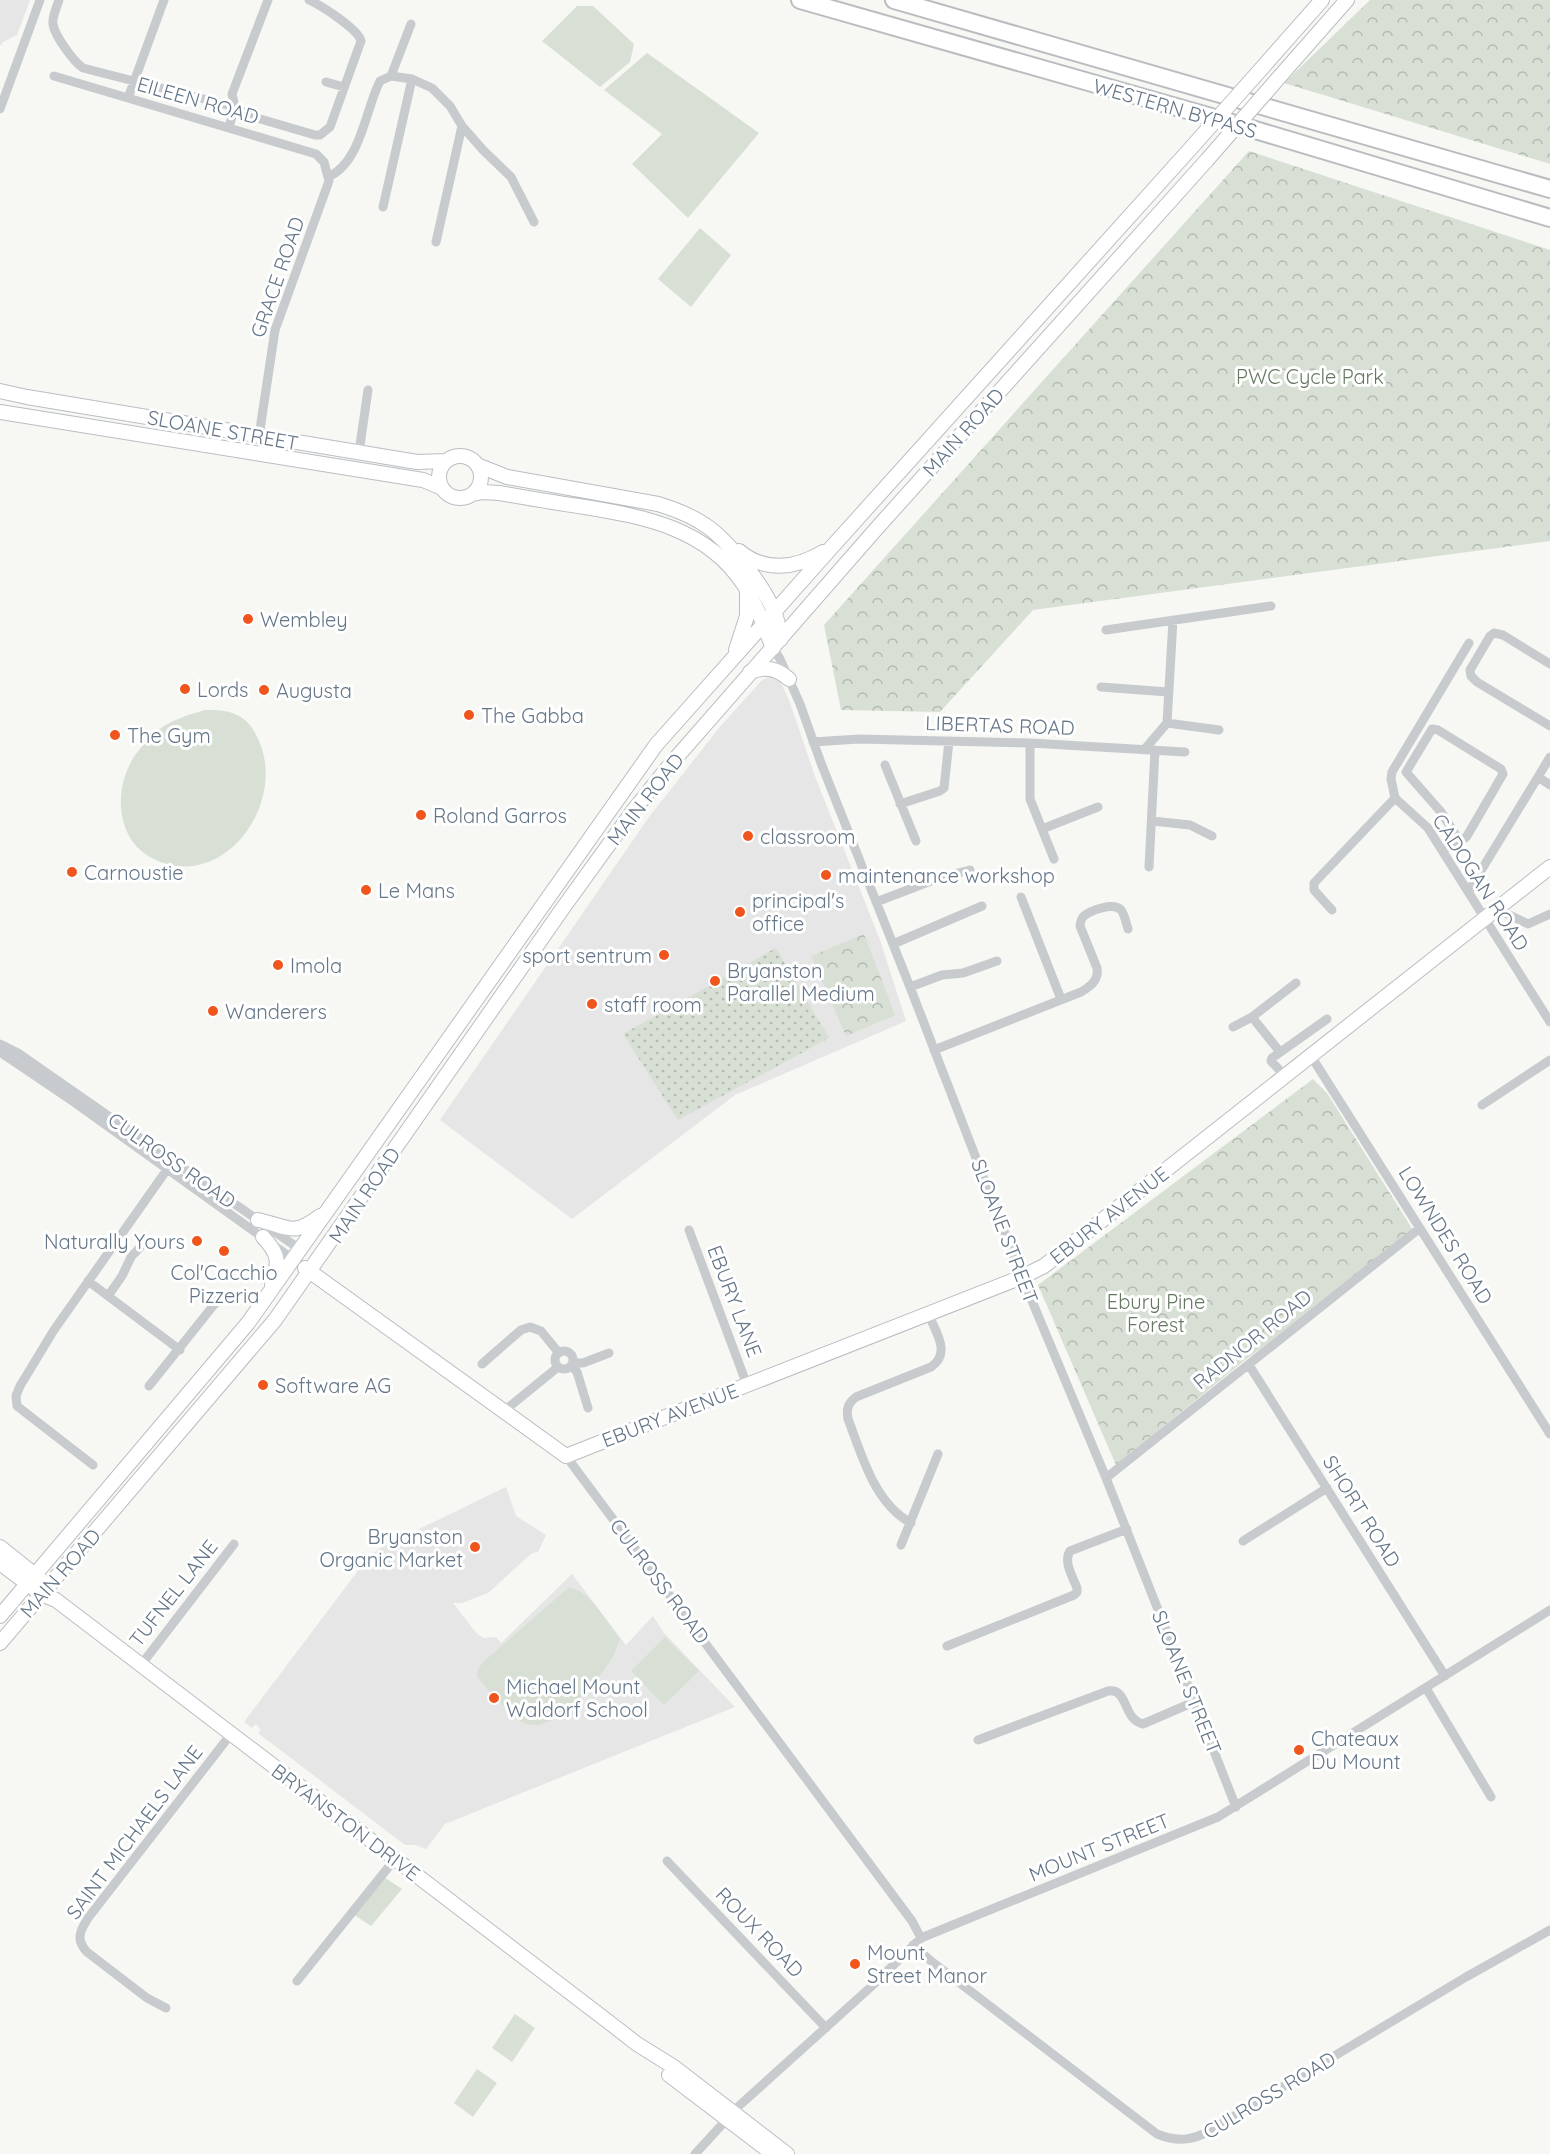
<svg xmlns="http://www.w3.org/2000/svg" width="1550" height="2154" font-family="Quicksand,sans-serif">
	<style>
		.built { fill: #e5e6e5 }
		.grass { fill: url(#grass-dots) }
		.forest { fill: url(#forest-crowns) }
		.garden { fill: #d8e0d5 }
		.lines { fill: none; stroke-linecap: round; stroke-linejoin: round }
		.secondary-casing { stroke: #b9bec3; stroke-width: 16 }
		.highway-casing { stroke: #b9bdc0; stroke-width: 20 }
		.street { stroke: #c7cbce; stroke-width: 9 }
		.secondary { stroke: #fff; stroke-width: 14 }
		.highway { stroke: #fff; stroke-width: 16 }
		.secondary-bridge-casing { stroke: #b9bec3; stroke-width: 16; stroke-linecap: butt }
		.secondary-bridge { stroke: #fff; stroke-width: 14 }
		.poi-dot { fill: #ef551d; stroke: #fff; stroke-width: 2 }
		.labels { text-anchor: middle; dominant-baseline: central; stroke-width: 6; stroke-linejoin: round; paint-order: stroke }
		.street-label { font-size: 20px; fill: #647687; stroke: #fff }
		.park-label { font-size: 20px; fill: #647960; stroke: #fff }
		.poi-label { font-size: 20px; fill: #647687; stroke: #fff; text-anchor: start }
	</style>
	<defs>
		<pattern id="grass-dots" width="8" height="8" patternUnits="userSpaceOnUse" patternTransform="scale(1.5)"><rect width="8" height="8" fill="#d8e0d5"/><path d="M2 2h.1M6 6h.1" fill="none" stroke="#b3bab2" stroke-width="1.8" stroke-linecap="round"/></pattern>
		<pattern id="forest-crowns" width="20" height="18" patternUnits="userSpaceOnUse" patternTransform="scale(1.5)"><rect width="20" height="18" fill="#d8e0d5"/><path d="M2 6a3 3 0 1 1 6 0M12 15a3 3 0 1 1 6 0" fill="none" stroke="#b3bab2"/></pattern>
	</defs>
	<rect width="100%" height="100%" fill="#f7f7f4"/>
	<path class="built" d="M 0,0 L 30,0 L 17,35 L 3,42 L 0,46 Z
		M 771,675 L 779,679 L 789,700 L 816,779 L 880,940 L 906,1021 L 735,1095 L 572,1219 L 440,1120 L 649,817 L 719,728 L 761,681 Z
		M 506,1487 L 516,1516 L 546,1535 L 538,1552 L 532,1553 L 488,1593 L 462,1603 L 453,1603 L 477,1634 L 484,1638 L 496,1637 L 501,1643 L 572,1574 L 626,1645 L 653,1616 L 664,1633 L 735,1707 L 445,1824 L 426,1849 L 415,1845 L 405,1845 L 258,1733 L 261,1730 L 256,1724 L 252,1728 L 244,1722 L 369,1556 L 384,1546 Z"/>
	<path class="grass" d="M 776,948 L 829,1038 L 678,1120 L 623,1034 Z"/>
	<path class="forest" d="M 1370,0 L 1550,0 L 1550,164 L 1284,83 Z
		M 1249,151 L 1550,250 L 1550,541 L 1033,610 L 940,712 L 841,710 L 824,625 Z
		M 864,934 L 895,1015 L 846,1036 L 811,956 Z
		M 1313,1079 L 1327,1093 L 1416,1235 L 1245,1360 L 1116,1465 L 1038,1285 Z"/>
	<path class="garden" d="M 577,6 L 593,6 L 634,44 L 630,62 L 600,87 L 542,41 Z
		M 647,53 L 759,133 L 688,218 L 632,164 L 662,134 L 604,90 Z
		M 700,228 L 731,255 L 691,307 L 658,279 Z
		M 205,710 C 216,710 227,710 237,715 C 250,721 256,733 261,746 C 284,811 218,895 150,857 C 118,839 114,795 130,764 C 135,753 147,740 156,732 C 170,720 188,715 205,710 Z
		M 568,1588 C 587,1586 609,1625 620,1639 L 619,1642 C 615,1651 612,1660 606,1667 C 593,1686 559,1724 536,1725 C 532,1725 525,1724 522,1722 C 515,1719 478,1681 477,1675 C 477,1670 480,1667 482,1663 Z
		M 665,1637 L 699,1671 L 664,1705 L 631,1671 Z
		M 384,1877 L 402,1889 L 371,1926 L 353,1914 Z
		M 515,2014 L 535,2028 L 512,2062 L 492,2048 Z
		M 477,2069 L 497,2083 L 473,2117 L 454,2103 Z"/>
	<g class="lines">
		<g class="secondary-casing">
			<path id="secondary" d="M 1262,68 L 1322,0
				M 1282,74 L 1347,0
				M 0,391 L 27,397 L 417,462 L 446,461
				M 0,412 L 423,480 L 442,488
				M439 477a21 21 0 1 1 42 0a21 21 0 1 1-42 0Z
				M 477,465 L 507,477 L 658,504 C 674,509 691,515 705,525 C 727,539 765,587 774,612 C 778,620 779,630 781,639
				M 473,494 L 483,492 L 499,493 C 528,498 556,503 585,507 C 646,517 708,529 744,585 C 757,605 764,626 773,648
				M 739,551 C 764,572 795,569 823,552
				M 736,650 L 747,616 L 747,593
				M 750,672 C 766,666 776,668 789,679
				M 258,1220 C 288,1226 291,1238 320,1216
				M 263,1237 C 280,1255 279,1262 272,1285
				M 305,1268 L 566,1456 L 1022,1277 L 1044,1266 L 1550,867
				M 0,1547 L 40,1579
				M 0,1563 L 41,1594 L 56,1600 L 610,2023 L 637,2044 L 674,2067 L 787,2154
				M 0,1616 L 248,1323 L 656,745 L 831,548 L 1191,148
				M 0,1643 L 275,1320 L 563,908 L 633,811 L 669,766 L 877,528 L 1207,160
				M 669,2075 L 773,2154"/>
		</g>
		<g class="highway-casing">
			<path id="highway" d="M 800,0 L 1215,118 L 1550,218
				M 894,0 L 1550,189"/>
		</g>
		<path class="street" d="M 59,0 C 57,7 52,16 53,24 C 54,35 74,62 83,68 L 235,107 L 250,116 L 315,135 L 320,135 L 330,127 L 361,41 C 358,29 322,6 309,0
			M 54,76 L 316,154 L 324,162 L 329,181 L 275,330 L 259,436
			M 391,76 L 411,24
			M 326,82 L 344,87
			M 128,98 L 164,0
			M 0,109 L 40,0
			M 229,127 L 235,107 L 232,94 L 268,0
			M 328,177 C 361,163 365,110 380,81 L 391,76 L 412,79 L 432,88 L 450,106 L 462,126 L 483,150 L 511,177 L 534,222
			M 383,207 L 412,79
			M 436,242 L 462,126
			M 359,452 L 368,390
			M 1106,630 L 1271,606
			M 773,648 L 780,659 L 800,704 L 821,763 L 910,987 L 1022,1277 L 1106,1478 L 1236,1807
			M 1550,664 L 1503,635 L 1494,633 L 1490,636 L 1470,670 L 1471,676 L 1477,682 L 1550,726
			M 1101,687 L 1168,692
			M 1167,723 L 1219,730
			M 813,742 L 859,739 L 1030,743 L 1185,752
			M 1030,743 L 1030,799 L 1054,859
			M 1144,750 L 1167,723 L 1173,620
			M 885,765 L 916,841
			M 1538,777 L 1550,757
			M 1395,798 L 1428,828 L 1550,1022
			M 1395,798 L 1391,779 L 1392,772 L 1469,643
			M 900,804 L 940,791 L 944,788 L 949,741
			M 1152,821 L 1190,825 L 1212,836
			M 1042,829 L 1098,807
			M 1442,850 L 1465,838 L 1467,836 L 1503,774 L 1501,769 L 1438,730 L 1432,729 L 1406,772 L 1441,812 L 1459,840
			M 1149,867 L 1155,750
			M 1468,892 L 1538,777 L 1550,785
			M 1021,897 L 1061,999
			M 876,902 L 939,878 L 970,870
			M 1497,909 L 1528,924 L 1550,914
			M 1332,910 L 1314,890 L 1314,883 L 1395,798
			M 893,944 L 982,906
			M 910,987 L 942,975 L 963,973 L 997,961
			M 1252,1017 L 1280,1052
			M 1233,1027 L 1252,1017 L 1296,983
			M 0,1044 L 18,1053 L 301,1250
			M 934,1050 L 1081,992 C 1091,986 1099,980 1097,968 L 1080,926 C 1081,922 1080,920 1083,917 C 1090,910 1114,902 1121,910 C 1125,915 1126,923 1128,929
			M 0,1052 L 74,1102 L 294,1260
			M 1311,1056 L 1550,1434
			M 1285,1076 L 1271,1061 L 1272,1058 L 1327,1019
			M 1482,1105 L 1550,1060
			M 689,1230 L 747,1385
			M 88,1281 L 180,1350
			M 108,1296 L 122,1276 L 131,1257 L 147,1240
			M555 1360a9 9 0 1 1 18 0a9 9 0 1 1-18 0Z
			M 573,1363 L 583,1363 L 609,1353
			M 482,1364 L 521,1330 L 530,1327 L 541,1331 L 559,1353
			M 1249,1365 L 1445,1676
			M 572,1366 L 577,1372 L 588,1408
			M 149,1386 L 221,1296
			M 504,1411 L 558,1367
			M 566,1456 L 912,1921 L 921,1938
			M 93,1465 L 17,1406 L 16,1396 L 20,1386 L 54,1330 L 173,1161
			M 1106,1478 L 1420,1228
			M 911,1523 C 874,1503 862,1455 848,1419 C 846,1409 848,1403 856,1397 L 931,1367 C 952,1353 935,1331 928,1313
			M 1243,1541 L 1327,1488
			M 901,1545 L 938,1454
			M 947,1646 L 1074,1595 L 1077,1592 L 1077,1588 C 1073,1577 1063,1562 1070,1551 L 1127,1529
			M 141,1665 L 234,1544
			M 1426,1688 L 1491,1797
			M 978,1740 L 1108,1691 C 1129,1688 1122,1719 1143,1724 L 1196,1701
			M 667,1861 L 826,2028
			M 913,1945 L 931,1961 L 1157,2134 C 1177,2142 1192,2141 1211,2130 L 1466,1977 L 1550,1930
			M 297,1981 L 395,1859
			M 166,2008 L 147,1998 L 87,1952 C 76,1940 79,1932 88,1918 L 231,1734
			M 695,2154 L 740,2105 L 873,1985 L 921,1938 L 1218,1817 L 1550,1610"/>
		<use href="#secondary" class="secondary"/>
		<use href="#highway" class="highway"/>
		<g class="secondary-bridge-casing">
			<path id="secondary-bridge" d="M 1191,148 L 1262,68
				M 1207,160 L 1282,74"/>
		</g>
		<use href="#secondary-bridge" class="secondary-bridge"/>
	</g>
	<g class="poi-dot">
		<circle cx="248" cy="619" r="6"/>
		<circle cx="185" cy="689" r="6"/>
		<circle cx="264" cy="690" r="6"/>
		<circle cx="469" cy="715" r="6"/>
		<circle cx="115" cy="735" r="6"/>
		<circle cx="421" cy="815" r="6"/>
		<circle cx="748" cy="836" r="6"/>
		<circle cx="72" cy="872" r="6"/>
		<circle cx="826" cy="875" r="6"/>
		<circle cx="366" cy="890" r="6"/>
		<circle cx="740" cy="912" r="6"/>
		<circle cx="664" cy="955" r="6"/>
		<circle cx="278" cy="965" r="6"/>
		<circle cx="715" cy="981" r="6"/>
		<circle cx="592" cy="1004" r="6"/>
		<circle cx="213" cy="1011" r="6"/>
		<circle cx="197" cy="1241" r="6"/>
		<circle cx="224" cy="1251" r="6"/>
		<circle cx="263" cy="1385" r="6"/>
		<circle cx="475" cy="1547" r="6"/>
		<circle cx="494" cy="1698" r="6"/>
		<circle cx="1299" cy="1750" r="6"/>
		<circle cx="855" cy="1964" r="6"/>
	</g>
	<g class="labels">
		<g class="street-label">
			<text transform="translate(198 100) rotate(16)">EILEEN ROAD</text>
			<text transform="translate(1175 108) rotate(16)">WESTERN BYPASS</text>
			<text transform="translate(277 277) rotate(-71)">GRACE ROAD</text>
			<text transform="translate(223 430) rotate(10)">SLOANE STREET</text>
			<text transform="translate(963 432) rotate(-48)">MAIN ROAD</text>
			<text transform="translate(1000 725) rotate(2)">LIBERTAS ROAD</text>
			<text transform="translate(645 799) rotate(-52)">MAIN ROAD</text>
			<text transform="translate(1481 882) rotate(57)">CADOGAN ROAD</text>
			<text transform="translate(172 1160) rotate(35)">CULROSS ROAD</text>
			<text transform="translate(364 1195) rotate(-56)">MAIN ROAD</text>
			<text transform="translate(1109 1215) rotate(-38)">EBURY AVENUE</text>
			<text transform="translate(1005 1231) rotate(69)">SLOANE STREET</text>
			<text transform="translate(1446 1235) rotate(58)">LOWNDES ROAD</text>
			<text transform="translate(735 1301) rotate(69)">EBURY LANE</text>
			<text transform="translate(1252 1339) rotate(-39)">RADNOR ROAD</text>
			<text transform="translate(670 1415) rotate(-21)">EBURY AVENUE</text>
			<text transform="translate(1362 1511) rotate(58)">SHORT ROAD</text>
			<text transform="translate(60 1573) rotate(-49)">MAIN ROAD</text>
			<text transform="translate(660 1581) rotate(53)">CULROSS ROAD</text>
			<text transform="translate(173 1593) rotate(-52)">TUFNEL LANE</text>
			<text transform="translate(1187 1682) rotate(68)">SLOANE STREET</text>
			<text transform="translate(346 1822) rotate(37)">BRYANSTON DRIVE</text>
			<text transform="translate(134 1832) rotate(-53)">SAINT MICHAELS LANE</text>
			<text transform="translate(1099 1847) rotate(-22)">MOUNT STREET</text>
			<text transform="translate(760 1932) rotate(46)">ROUX ROAD</text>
			<text transform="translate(1269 2095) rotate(-31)">CULROSS ROAD</text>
		</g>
		<g class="park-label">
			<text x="1310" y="376">PWC Cycle Park</text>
			<text x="1156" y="1301">Ebury Pine<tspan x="1156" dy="23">Forest</tspan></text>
		</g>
		<g class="poi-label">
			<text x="260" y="619">Wembley</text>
			<text x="197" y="689">Lords</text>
			<text x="276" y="690">Augusta</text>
			<text x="481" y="715">The Gabba</text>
			<text x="127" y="735">The Gym</text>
			<text x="433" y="815">Roland Garros</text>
			<text x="760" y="836">classroom</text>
			<text x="84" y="872">Carnoustie</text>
			<text x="838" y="875">maintenance workshop</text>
			<text x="378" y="890">Le Mans</text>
			<text x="752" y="900">principal's<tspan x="752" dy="23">office</tspan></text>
			<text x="652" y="955" text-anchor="end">sport sentrum</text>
			<text x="290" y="965">Imola</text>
			<text x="727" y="970">Bryanston<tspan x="727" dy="23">Parallel Medium</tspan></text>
			<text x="604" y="1004">staff room</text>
			<text x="225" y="1011">Wanderers</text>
			<text x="185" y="1241" text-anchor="end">Naturally Yours</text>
			<text x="224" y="1272" text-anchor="middle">Col'Cacchio<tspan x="224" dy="23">Pizzeria</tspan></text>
			<text x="275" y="1385">Software AG</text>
			<text x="463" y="1536" text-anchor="end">Bryanston<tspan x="463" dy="23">Organic Market</tspan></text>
			<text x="506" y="1686">Michael Mount<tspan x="506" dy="23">Waldorf School</tspan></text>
			<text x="1311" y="1738">Chateaux<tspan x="1311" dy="23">Du Mount</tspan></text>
			<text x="867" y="1952">Mount<tspan x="867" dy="23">Street Manor</tspan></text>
		</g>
	</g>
</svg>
